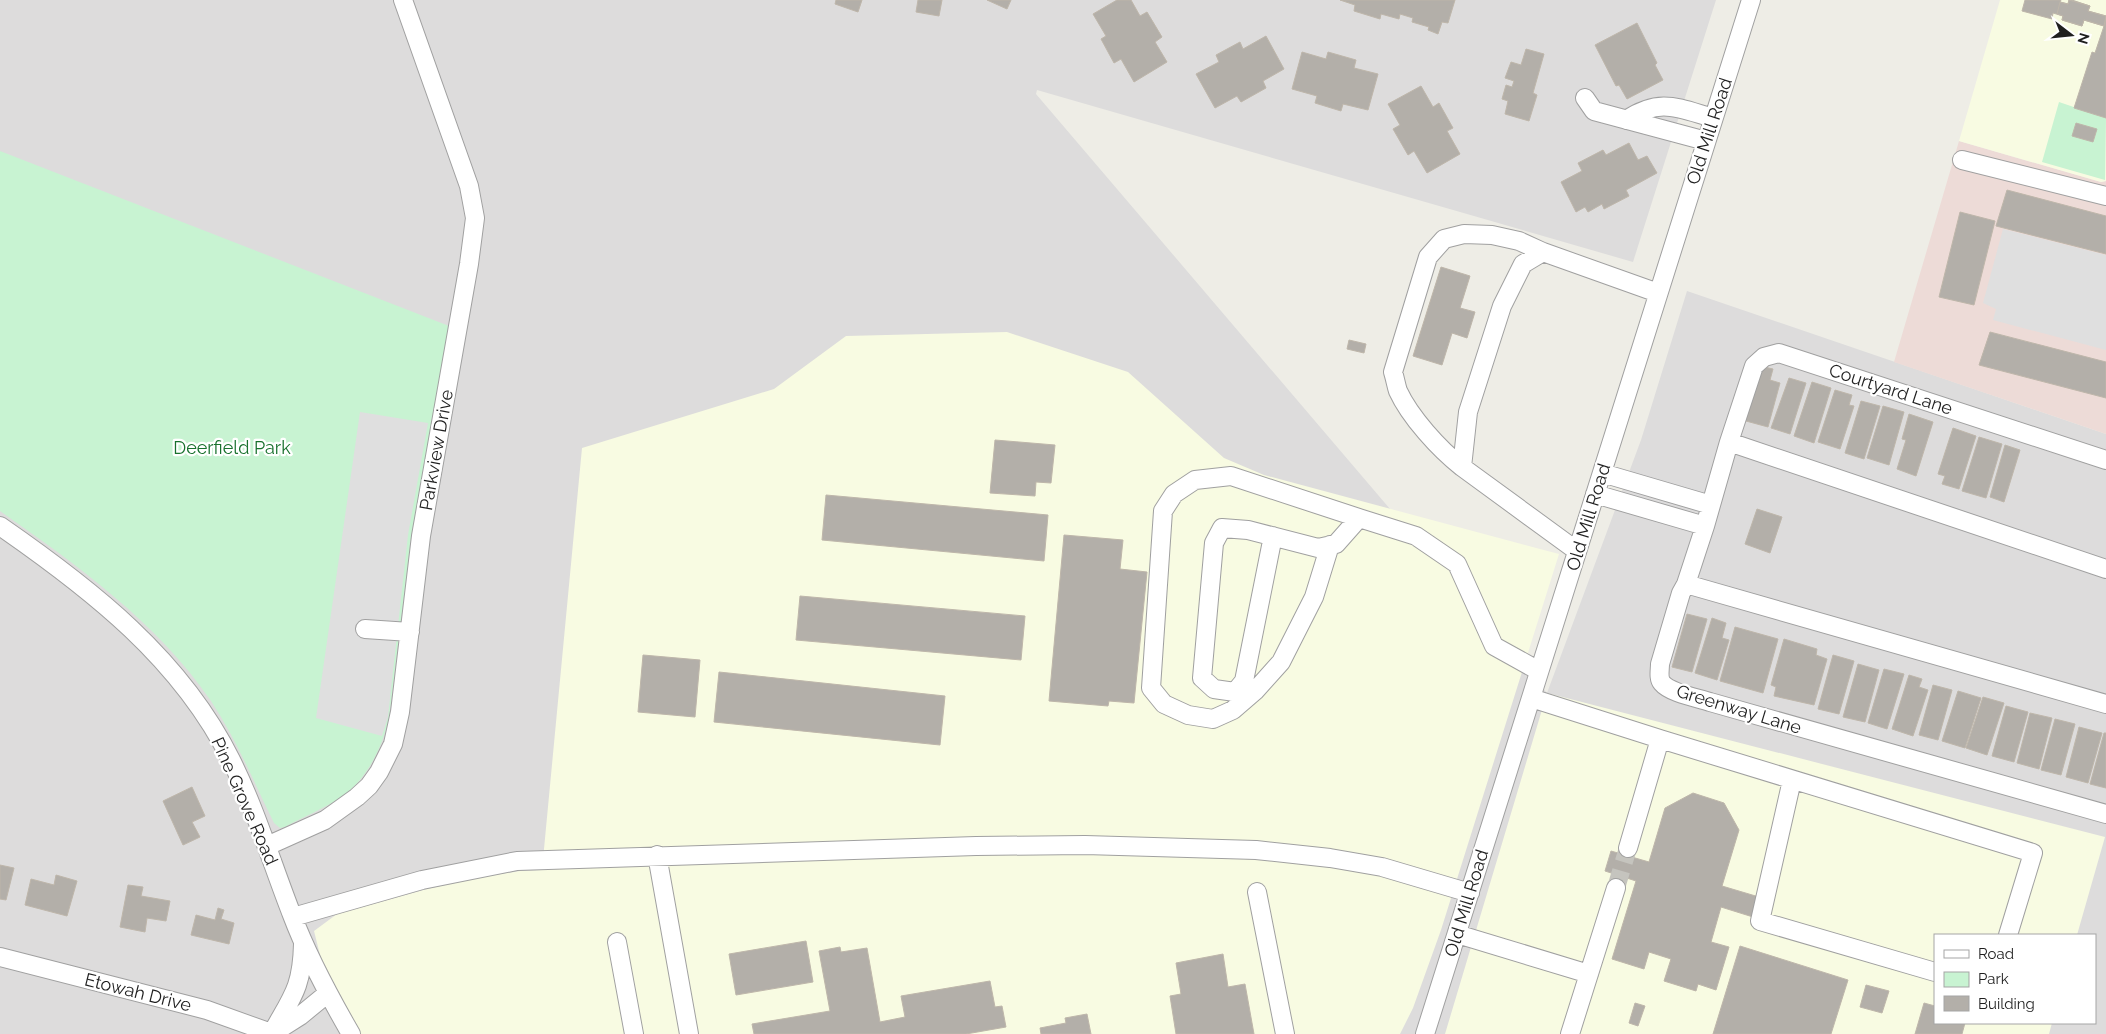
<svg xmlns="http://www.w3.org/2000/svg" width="2106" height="1034" font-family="Raleway,sans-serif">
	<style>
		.residential { fill: #dddcdc; fill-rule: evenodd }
		.commercial { fill: #eddbd7 }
		.education { fill: #f8fbe2 }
		.park { fill: #c8f3d2 }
		.parking { fill: #dfdfdf }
		.building { fill: #b3afa9; stroke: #beb6aa }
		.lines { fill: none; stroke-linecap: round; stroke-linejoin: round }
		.minor-tunnel { stroke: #c5c4be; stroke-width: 18; stroke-dasharray: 18 9; stroke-linecap: butt }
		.minor-casing { stroke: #a0a0a0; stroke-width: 20 }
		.minor { stroke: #fff; stroke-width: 18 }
		.labels { text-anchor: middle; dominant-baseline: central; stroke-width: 4.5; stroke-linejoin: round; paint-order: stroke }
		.street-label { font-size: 18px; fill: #1f1f1f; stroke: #fff }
		.park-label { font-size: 18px; fill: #18712d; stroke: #fff }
	</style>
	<rect width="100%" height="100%" fill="#eeede6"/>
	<path class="residential" d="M 0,0 L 1716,0 L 1633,262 L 1037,90 L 1036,94 L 1547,693 L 1641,440 L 1687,291 L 2106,434 L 2106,1034 L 0,1034 ZM 1935,935 L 2095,935 L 2095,1023 L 1935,1023 Z"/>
	<path class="commercial" d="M 1959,141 L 2101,182 L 2106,181 L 2106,434 L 1894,362 Z"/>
	<path class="education" d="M 2000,0 L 2106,0 L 2106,181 L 2101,182 L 1959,141 Z
		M 1007,332 L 1128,372 L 1224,458 L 1264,475 L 1559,554 L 1441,930 L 1413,1008 L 1400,1034 L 359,1034 L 323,967 L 314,931 L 337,914 L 427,889 L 482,877 L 520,871 L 542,870 L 582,448 L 774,389 L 846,336 Z
		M 1547,693 L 2105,837 L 2077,935 L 1935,935 L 1935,1023 L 2052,1023 L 2049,1034 L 1445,1034 Z"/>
	<path class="park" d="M 2059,102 L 2106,118 L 2105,180 L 2042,162 Z
		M 0,151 L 449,326 L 411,538 L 389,718 C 382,748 367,780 340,798 C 323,809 303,817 285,827 L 280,828 L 274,823 C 254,782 236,739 211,701 C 157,622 77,565 0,511 Z"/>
	<path class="parking" d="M 2003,229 L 2106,255 L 2106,350 L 1993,320 L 1996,309 L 1983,303 Z
		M 360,412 L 428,423 L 408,535 L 388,717 L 382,736 L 316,718 Z"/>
	<path class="building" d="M 836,0 L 862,0 L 858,12 L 835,4 Z
		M 918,0 L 942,0 L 939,16 L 916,12 Z
		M 987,0 L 1011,0 L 1007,9 Z
		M 1117,0 L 1131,0 L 1140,16 L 1147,12 L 1162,37 L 1155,42 L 1167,62 L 1134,82 L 1121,59 L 1114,63 L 1101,39 L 1106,36 L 1093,14 Z
		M 1340,0 L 1455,0 L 1448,23 L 1442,22 L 1438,34 L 1428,30 L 1429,27 L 1412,22 L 1413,18 L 1400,14 L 1399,19 L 1381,14 L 1380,19 L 1354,11 L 1355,5 Z
		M 2025,0 L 2061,0 L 2060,2 L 2068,4 L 2069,0 L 2072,0 L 2090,6 L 2088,11 L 2106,16 L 2106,118 L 2074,108 L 2092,52 L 2095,53 L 2104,26 L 2084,20 L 2082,26 L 2062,20 L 2063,16 L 2053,13 L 2052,19 L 2022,11 Z
		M 2069,0 L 2090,6 L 2088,11 L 2106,16 L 2104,26 L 2084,20 L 2082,26 L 2062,20 L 2063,16 L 2057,14 L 2060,2 L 2068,4 Z
		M 1637,23 L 1657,63 L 1655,65 L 1663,80 L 1627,99 L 1619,85 L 1616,86 L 1595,45 Z
		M 1266,36 L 1284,69 L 1263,81 L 1266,88 L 1241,102 L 1237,96 L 1215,108 L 1196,74 L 1219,62 L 1216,55 L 1240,42 L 1243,49 Z
		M 1526,49 L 1544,54 L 1533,93 L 1537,95 L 1529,121 L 1505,114 L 1508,101 L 1502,99 L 1506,85 L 1512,87 L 1514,81 L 1505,78 L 1511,62 L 1521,65 Z
		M 1302,52 L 1326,59 L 1328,52 L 1356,60 L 1354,68 L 1378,74 L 1368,110 L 1343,104 L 1341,111 L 1315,103 L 1317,96 L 1292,89 Z
		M 1421,86 L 1433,107 L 1439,103 L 1453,128 L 1447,131 L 1460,154 L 1427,173 L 1414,151 L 1408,155 L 1393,129 L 1400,125 L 1388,104 Z
		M 2076,123 L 2097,129 L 2093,142 L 2072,136 Z
		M 1629,143 L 1638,160 L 1647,156 L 1657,173 L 1626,190 L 1629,196 L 1604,209 L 1602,204 L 1588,212 L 1585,207 L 1576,212 L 1561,182 L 1582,171 L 1578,163 L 1603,150 L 1606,155 Z
		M 2007,190 L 2106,216 L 2106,254 L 1996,226 Z
		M 1960,212 L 1995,221 L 1974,305 L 1939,297 Z
		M 1441,267 L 1470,276 L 1460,308 L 1475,312 L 1467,338 L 1452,333 L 1442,365 L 1413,356 Z
		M 1990,332 L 2106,362 L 2106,398 L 1979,365 Z
		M 1349,340 L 1366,344 L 1364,353 L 1347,349 Z
		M 1760,366 L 1773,369 L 1770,380 L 1780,383 L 1768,427 L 1746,421 Z
		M 1789,378 L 1806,383 L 1790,434 L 1771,428 Z
		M 1812,382 L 1831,388 L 1814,443 L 1794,436 Z
		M 1835,390 L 1852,395 L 1849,405 L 1854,406 L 1840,449 L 1818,442 Z
		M 1861,401 L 1880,406 L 1864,459 L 1845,453 Z
		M 1883,406 L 1904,412 L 1889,465 L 1867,458 Z
		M 1909,414 L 1933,422 L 1916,476 L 1897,469 L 1906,440 L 1902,439 Z
		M 1953,428 L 1976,436 L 1959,489 L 1942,484 L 1945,476 L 1938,474 Z
		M 1979,437 L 2002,444 L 1986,498 L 1962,491 Z
		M 995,440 L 1055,445 L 1051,483 L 1036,482 L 1035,496 L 990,493 Z
		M 2005,445 L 2020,450 L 2004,502 L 1990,497 Z
		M 826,495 L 1048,515 L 1044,561 L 822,540 Z
		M 1757,509 L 1782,517 L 1770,553 L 1745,544 Z
		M 1064,535 L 1123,540 L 1120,569 L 1147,572 L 1134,703 L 1109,701 L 1108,706 L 1049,701 Z
		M 800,596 L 1025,616 L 1021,660 L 796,640 Z
		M 1687,614 L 1707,619 L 1692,672 L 1672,667 Z
		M 1712,618 L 1726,623 L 1722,638 L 1729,640 L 1717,680 L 1695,673 Z
		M 1735,627 L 1778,639 L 1763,693 L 1720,681 Z
		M 1784,639 L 1817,649 L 1816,655 L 1827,659 L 1814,705 L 1774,696 L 1776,687 L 1771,685 Z
		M 643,655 L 700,660 L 695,717 L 638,712 Z
		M 1833,655 L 1854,661 L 1839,714 L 1818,709 Z
		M 1858,664 L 1879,670 L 1865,722 L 1843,717 Z
		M 1884,669 L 1904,674 L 1887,729 L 1868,723 Z
		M 719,672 L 945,696 L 940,745 L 714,722 Z
		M 1909,675 L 1922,679 L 1919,687 L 1928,690 L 1913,736 L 1892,729 Z
		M 1933,685 L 1952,690 L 1938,740 L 1919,735 Z
		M 1958,691 L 1981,698 L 1965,748 L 1942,741 Z
		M 1983,697 L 2004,703 L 1987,755 L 1966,748 Z
		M 2006,706 L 2028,712 L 2014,762 L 1992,756 Z
		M 2030,713 L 2052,718 L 2039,769 L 2017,763 Z
		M 2055,719 L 2075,724 L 2061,775 L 2041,770 Z
		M 2079,727 L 2102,733 L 2088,783 L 2066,777 Z
		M 2104,733 L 2106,733 L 2106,788 L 2090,784 Z
		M 192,787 L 205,816 L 192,822 L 200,837 L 183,845 L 163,801 Z
		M 1693,793 L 1724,803 L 1739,830 L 1722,886 L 1759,897 L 1753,917 L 1721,907 L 1711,942 L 1729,947 L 1716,990 L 1698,984 L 1696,991 L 1664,981 L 1671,959 L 1649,952 L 1644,969 L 1612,959 L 1636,881 L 1605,871 L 1611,851 L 1649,862 L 1665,808 Z
		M 0,865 L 14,868 L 6,900 L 0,899 Z
		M 56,875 L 77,881 L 67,916 L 25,905 L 31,879 L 54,885 Z
		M 128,885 L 143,887 L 141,896 L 170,901 L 166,921 L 147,918 L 145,932 L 120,927 Z
		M 218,908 L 224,910 L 221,919 L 234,923 L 229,944 L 191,935 L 196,915 L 215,920 Z
		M 806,941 L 813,982 L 736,995 L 729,954 Z
		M 1740,946 L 1848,980 L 1831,1034 L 1713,1034 Z
		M 840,947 L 841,952 L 867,948 L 880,1022 L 905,1017 L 901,996 L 990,981 L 995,1007 L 1002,1006 L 1006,1027 L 966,1034 L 754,1034 L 752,1024 L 830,1011 L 819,951 Z
		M 1223,954 L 1228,987 L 1245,984 L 1254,1034 L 1176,1034 L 1170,996 L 1181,994 L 1176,963 Z
		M 1866,985 L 1889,991 L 1882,1013 L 1860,1007 Z
		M 1635,1003 L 1645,1006 L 1638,1026 L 1629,1023 Z
		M 1924,1003 L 1935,1006 L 1935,1023 L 1965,1023 L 1962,1034 L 1915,1034 Z
		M 1087,1014 L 1091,1034 L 1041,1034 L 1040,1028 L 1066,1023 L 1065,1018 Z"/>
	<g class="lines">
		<path class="minor-tunnel" d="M 1616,888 L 1628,848"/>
		<g class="minor-casing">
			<path id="minor" d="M 1585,98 L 1594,111 L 1706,141
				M 1626,120 C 1660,97 1678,108 1713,118
				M 1962,160 L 2106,196
				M 1729,442 L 2106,569
				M 2106,460 L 1779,353 L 1764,357 L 1754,366 L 1729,442 L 1705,526 L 1686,584 L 1681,593 L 1660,664 C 1660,670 1658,678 1662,683 C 1670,693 1698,698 1710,702 L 2106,814
				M 1462,467 C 1439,449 1410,417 1398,391 C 1396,385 1395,378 1393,372 L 1428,257 L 1444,239 L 1464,234 L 1492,235 L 1519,241 L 1543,252
				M 1602,473 L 1711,505
				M 1595,494 L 1705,526
				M 0,526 C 91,589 181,659 231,760 C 256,810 272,864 292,915 C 308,957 329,996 351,1034
				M 1273,536 L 1244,681 L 1235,692 L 1214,689 L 1202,678 L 1214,543 L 1222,528 L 1248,530 L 1318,548 L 1336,544 L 1359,518 L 1416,536 L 1457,564 L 1494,646 L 1539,671
				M 1330,545 L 1314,597 L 1281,662 L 1255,691 L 1233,710 L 1213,719 L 1188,715 L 1164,704 L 1151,688 L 1163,511 L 1174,494 L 1195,480 L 1231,476 L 1359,518
				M 1577,551 L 1462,467 L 1468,412 L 1502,306 L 1523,264 L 1543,252 L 1658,293
				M 1686,584 L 2106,704
				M 365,629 L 410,632
				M 1531,698 L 1660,739 L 1628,848
				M 1660,739 L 2033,853 L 2008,935
				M 1792,780 L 1760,921 L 1935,972
				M 267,846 L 325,820 L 357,797 L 369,786 L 379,772 L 393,744 L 400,712 L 421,536 L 469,264 L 475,218 L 469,186 L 403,0
				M 657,855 L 689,1034
				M 1257,892 L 1285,1034
				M 293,917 L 422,880 L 517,861 L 976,846 L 1085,845 L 1256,850 L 1330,858 L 1382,867 L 1470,893
				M 1457,934 L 1589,974
				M 617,942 L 634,1034
				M 0,957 L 207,1010 L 274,1034
				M 272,1033 C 292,997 302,988 303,944
				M 273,1033 L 300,1016 L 328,993
				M 1425,1034 L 1751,0
				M 1570,1034 L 1616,888"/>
		</g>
		<use href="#minor" class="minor"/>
	</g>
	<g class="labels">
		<g class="street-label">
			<text transform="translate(1709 131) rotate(-72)">Old Mill Road</text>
			<text transform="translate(1891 389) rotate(18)">Courtyard Lane</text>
			<text transform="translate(436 450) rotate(-80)">Parkview Drive</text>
			<text transform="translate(1588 517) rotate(-73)">Old Mill Road</text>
			<text transform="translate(1739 709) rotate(17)">Greenway Lane</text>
			<text transform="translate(245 801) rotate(66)">Pine Grove Road</text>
			<text transform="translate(1466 903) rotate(-73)">Old Mill Road</text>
			<text transform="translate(138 992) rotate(14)">Etowah Drive</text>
		</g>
		<g class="park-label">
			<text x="232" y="447">Deerfield Park</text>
		</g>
	</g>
	<rect x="1934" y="934" width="162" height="90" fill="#ffffff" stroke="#a5a5a5"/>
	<rect x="1944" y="950" width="25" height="8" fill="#ffffff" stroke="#a5a5a5"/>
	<text x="1978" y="959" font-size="15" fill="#1f1f1f">Road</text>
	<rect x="1944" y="972" width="25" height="15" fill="#c8f3d2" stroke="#a5a5a5"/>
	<text x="1978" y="984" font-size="15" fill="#1f1f1f">Park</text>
	<rect x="1944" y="996" width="25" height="15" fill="#b3afa9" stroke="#a5a5a5"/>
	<text x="1978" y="1009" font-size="15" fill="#1f1f1f">Building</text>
	<g transform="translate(2071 35) rotate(106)" stroke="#ffffff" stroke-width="4" paint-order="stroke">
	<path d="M0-4L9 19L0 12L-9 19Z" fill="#1f1f1f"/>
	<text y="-8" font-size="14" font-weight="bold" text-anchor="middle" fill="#1f1f1f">N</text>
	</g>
</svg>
